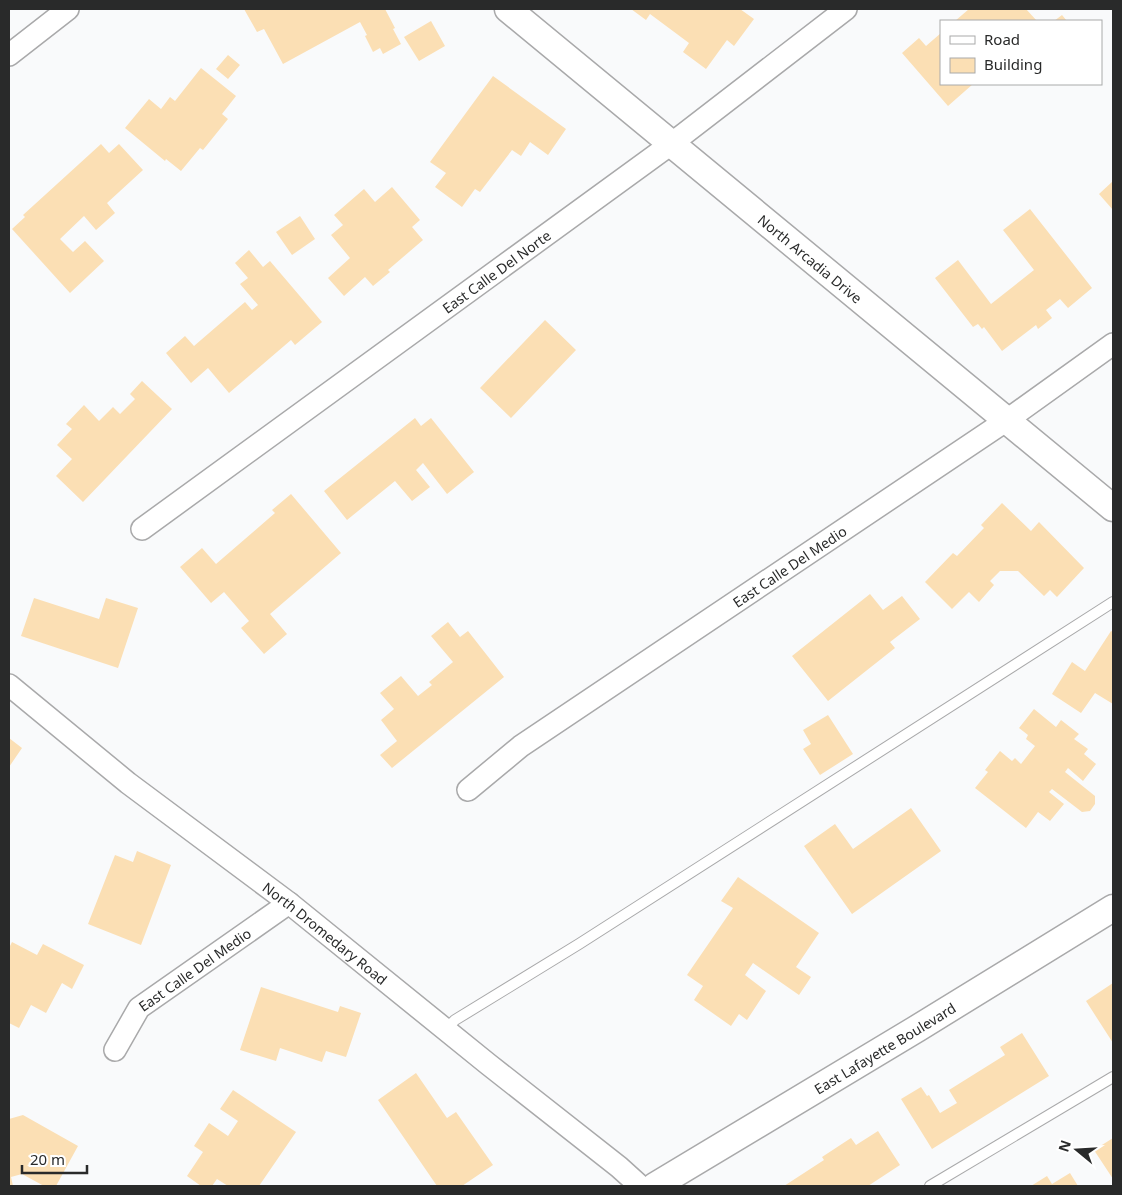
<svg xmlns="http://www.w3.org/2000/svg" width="1122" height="1195" font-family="'Noto Sans',sans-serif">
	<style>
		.building { fill: #fbdfb4 }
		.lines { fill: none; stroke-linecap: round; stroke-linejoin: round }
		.service-casing { stroke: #a9a9aa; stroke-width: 12 }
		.minor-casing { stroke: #a9a9aa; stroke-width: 24 }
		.tertiary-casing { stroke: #a9a9aa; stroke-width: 29 }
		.service { stroke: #fff; stroke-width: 10 }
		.minor { stroke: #fff; stroke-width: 21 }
		.tertiary { stroke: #fff; stroke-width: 26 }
		.labels { text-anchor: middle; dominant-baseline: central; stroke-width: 4.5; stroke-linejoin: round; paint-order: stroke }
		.street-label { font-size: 14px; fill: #292a2a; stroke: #fff }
	</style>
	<rect width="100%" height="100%" fill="#f9fafb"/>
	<path class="building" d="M 244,9 L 385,9 L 395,28 L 393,29 L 401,44 L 383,54 L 380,48 L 373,52 L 365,36 L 367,35 L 360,22 L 283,64 L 264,29 L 257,32 Z
		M 631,9 L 740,9 L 754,19 L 734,46 L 727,40 L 706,69 L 683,52 L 689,43 L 650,14 L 646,20 Z
		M 969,9 L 1026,9 L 1037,21 L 955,21 Z
		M 1062,15 L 1067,21 L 1054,21 Z
		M 431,21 L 445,46 L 419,61 L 404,37 Z
		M 941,33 L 941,84 L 973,84 L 948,106 L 902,53 L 919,38 L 926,46 Z
		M 228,55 L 240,65 L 228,79 L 216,69 Z
		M 201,68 L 236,96 L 222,114 L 228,119 L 203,150 L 200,148 L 181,171 L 166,159 L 165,161 L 125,128 L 149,99 L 161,109 L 170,97 L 175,101 Z
		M 493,76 L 566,129 L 548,155 L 530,142 L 521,156 L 512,150 L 480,192 L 475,189 L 462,207 L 435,187 L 446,173 L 430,162 Z
		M 101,144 L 109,153 L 119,144 L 143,170 L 107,203 L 115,213 L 96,230 L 84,216 L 60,239 L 73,252 L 85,241 L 104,261 L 70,293 L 12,229 L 25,217 L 23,215 Z
		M 1113,181 L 1113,210 L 1099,194 Z
		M 392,187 L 420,220 L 412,227 L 423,240 L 388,270 L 390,272 L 373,286 L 365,277 L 344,296 L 328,278 L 350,258 L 331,235 L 343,225 L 334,215 L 364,189 L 375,202 Z
		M 1030,209 L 1092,288 L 1068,308 L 1060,299 L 1046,310 L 1052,318 L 1038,329 L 1036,325 L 1002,351 L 984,327 L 982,329 L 978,324 L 973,327 L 935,278 L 958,260 L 991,304 L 1034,270 L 1003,230 Z
		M 300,216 L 315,239 L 292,255 L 276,232 Z
		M 249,250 L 263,267 L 270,261 L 322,322 L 295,345 L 291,340 L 229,393 L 208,368 L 191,383 L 166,353 L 185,336 L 194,346 L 245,302 L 252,310 L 258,305 L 240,284 L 248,278 L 235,263 Z
		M 545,320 L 576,350 L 511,418 L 480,388 Z
		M 142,381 L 172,409 L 83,502 L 56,476 L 72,459 L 57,445 L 72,429 L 66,424 L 84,405 L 99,421 L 113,407 L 120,414 L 135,399 L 130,394 Z
		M 415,418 L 421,426 L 431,418 L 474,472 L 447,494 L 423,463 L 416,470 L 430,487 L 412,501 L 395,481 L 347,520 L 324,491 Z
		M 291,494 L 341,553 L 270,614 L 287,634 L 264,654 L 241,628 L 249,621 L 224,592 L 211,603 L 180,567 L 202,548 L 216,564 L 275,513 L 272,510 Z
		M 1002,503 L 1031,531 L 1039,522 L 1084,568 L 1057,597 L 1050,590 L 1044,596 L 1018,571 L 1000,571 L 990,581 L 994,585 L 979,602 L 969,592 L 952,609 L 925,582 L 953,553 L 957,556 L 984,528 L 981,525 Z
		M 870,594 L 883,610 L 902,596 L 920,619 L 890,642 L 895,648 L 828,701 L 792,656 Z
		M 34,598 L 99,619 L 106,598 L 138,608 L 118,668 L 21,636 Z
		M 448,622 L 460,637 L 468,631 L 504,677 L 392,768 L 380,755 L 397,741 L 381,720 L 394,709 L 380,693 L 401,676 L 418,696 L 432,685 L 429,682 L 453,662 L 431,636 Z
		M 1111,631 L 1113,632 L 1113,704 L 1095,693 L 1081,713 L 1052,694 L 1072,662 L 1085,671 Z
		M 1034,709 L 1056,727 L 1061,720 L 1079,734 L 1074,739 L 1088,749 L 1084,754 L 1096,764 L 1083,781 L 1068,768 L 1065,772 L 1095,796 L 1095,804 L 1090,811 L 1082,812 L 1052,789 L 1049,792 L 1064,804 L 1050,821 L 1038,812 L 1026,828 L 975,788 L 988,772 L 985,770 L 1000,751 L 1012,761 L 1015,758 L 1021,764 L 1035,746 L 1026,739 L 1028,735 L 1019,728 Z
		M 828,715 L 853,754 L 820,775 L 803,749 L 811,744 L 803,730 Z
		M 9,738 L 22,748 L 9,767 Z
		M 911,808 L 941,851 L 852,914 L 804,846 L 835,824 L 853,849 Z
		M 137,851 L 171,865 L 141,945 L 88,924 L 115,855 L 133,862 Z
		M 738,877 L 819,933 L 796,967 L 811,977 L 799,995 L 753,963 L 745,975 L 766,991 L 747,1020 L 739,1014 L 731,1026 L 694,1000 L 703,986 L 687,975 L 733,908 L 721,901 Z
		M 12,942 L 37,955 L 43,944 L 84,965 L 72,989 L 62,983 L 46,1013 L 31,1005 L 19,1028 L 9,1023 L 9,948 Z
		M 1113,983 L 1113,1043 L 1086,1001 Z
		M 261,987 L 338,1012 L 340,1006 L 361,1013 L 346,1057 L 326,1051 L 322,1062 L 280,1048 L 276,1061 L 240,1050 Z
		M 1022,1033 L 1049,1076 L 932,1149 L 901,1099 L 921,1087 L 927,1096 L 929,1095 L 940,1113 L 957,1103 L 949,1090 L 1005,1055 L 1000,1047 Z
		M 416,1073 L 447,1118 L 456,1112 L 493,1165 L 462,1186 L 437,1186 L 378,1100 Z
		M 233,1090 L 296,1132 L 259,1186 L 228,1186 L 217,1179 L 212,1186 L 201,1186 L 187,1176 L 203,1152 L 194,1146 L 209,1123 L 228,1136 L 238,1121 L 220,1109 Z
		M 23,1115 L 78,1146 L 56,1186 L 44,1186 L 22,1174 L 11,1177 L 13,1186 L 9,1186 L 9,1119 Z
		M 878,1131 L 900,1165 L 868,1186 L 784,1186 L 824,1160 L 822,1157 L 851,1138 L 856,1145 Z
		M 1113,1138 L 1113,1179 L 1094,1150 Z
		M 1070,1173 L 1078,1186 L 1031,1186 L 1047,1176 L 1052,1184 Z"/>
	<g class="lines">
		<g class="service-casing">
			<path id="service" d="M 445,1030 L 455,1020 L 579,944 L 1113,602
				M 930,1186 L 1113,1077"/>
		</g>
		<g class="minor-casing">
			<g id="minor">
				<path d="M 9,55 L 68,9"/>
				<path id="s1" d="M 142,529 L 671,144 L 846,9"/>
				<path id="s2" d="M 9,685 L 128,783 L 289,903 L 488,1064 L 619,1167 L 640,1186"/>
				<path id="s3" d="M 468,790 L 521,746 L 1007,420 L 1113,344"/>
				<path id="s4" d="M 115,1050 L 139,1008 L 289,903"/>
			</g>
		</g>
		<g class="tertiary-casing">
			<g id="tertiary">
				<path id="s5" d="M 508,9 L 1113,508"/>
				<path id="s6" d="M 655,1186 L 918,1028 L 1113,908"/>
			</g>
		</g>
		<use href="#service" class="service"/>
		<use href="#minor" class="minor"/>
		<use href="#tertiary" class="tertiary"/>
	</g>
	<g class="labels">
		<g class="street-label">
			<text stroke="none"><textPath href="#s5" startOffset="392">North Arcadia Drive</textPath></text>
			<text stroke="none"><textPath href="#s1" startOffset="438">East Calle Del Norte</textPath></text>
			<text stroke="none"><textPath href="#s3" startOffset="392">East Calle Del Medio</textPath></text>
			<text stroke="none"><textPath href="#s2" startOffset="402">North Dromedary Road</textPath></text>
			<text stroke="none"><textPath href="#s4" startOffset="116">East Calle Del Medio</textPath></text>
			<text stroke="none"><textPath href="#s6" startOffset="268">East Lafayette Boulevard</textPath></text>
		</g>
	</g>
	<rect width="1122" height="1195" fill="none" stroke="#292a2a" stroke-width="20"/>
	<rect x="940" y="20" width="162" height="65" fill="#ffffff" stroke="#a9aaaa"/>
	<rect x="950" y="36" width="25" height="8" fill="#ffffff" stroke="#a9aaaa"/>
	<text x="984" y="45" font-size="15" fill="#292a2a">Road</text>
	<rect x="950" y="58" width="25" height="15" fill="#fbdfb4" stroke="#a9aaaa"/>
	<text x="984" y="70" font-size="15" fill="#292a2a">Building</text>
	<g transform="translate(1077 1150) rotate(288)" stroke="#ffffff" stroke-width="4" paint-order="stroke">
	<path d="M0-4L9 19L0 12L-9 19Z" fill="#292a2a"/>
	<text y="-8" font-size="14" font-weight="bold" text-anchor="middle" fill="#292a2a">N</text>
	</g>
	<path d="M22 1165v8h65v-8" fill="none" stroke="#292a2a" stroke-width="2.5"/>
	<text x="30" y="1165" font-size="15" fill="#292a2a" stroke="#ffffff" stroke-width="4" paint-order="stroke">20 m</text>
</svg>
